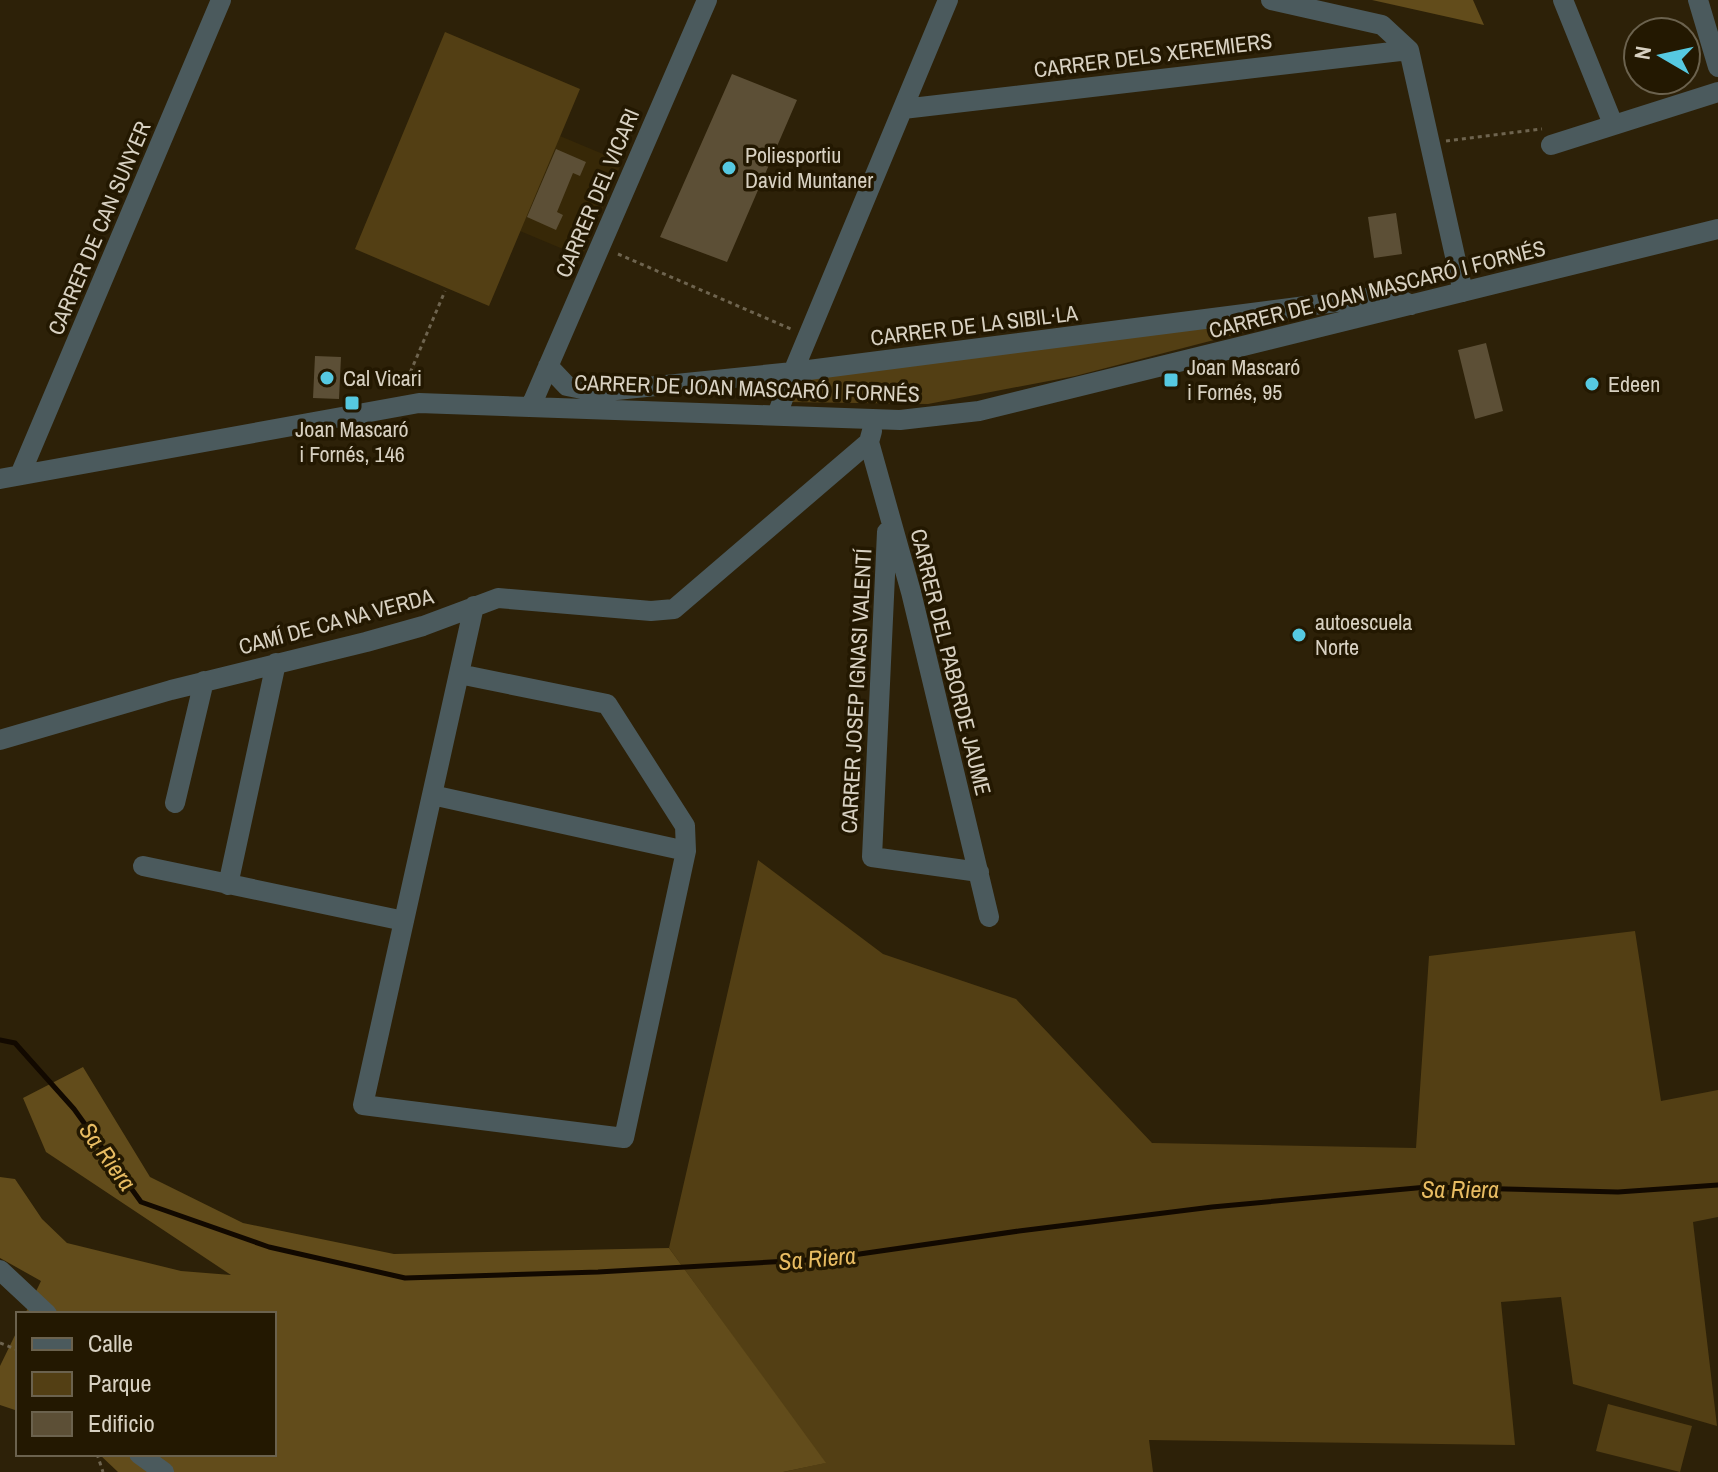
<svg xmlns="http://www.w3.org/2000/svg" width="1718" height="1472" font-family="'Archivo Narrow',sans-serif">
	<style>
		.built { fill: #372807 }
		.green { fill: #533f14 }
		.forest { fill: #624c1b }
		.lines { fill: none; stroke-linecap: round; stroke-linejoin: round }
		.stream { stroke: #120900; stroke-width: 5 }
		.building { fill: #5c4f36 }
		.path { stroke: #6e644f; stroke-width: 3; stroke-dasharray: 4 4; stroke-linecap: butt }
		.minor { stroke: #4b5a5d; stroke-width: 20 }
		.poi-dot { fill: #56c9e1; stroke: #231801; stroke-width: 3 }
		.labels { text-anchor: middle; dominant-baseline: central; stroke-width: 7; stroke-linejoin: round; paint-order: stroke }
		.street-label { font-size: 22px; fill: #d8d1c2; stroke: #231801 }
		.poi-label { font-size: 22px; fill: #d8d1c2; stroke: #231801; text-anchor: start }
		.water-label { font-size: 24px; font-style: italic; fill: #e8bc62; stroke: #231801 }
	</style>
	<rect width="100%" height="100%" fill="#2d2108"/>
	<path class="built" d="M 560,136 L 622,162 L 582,257 L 520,231 Z"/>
	<path class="green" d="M 445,32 L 580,89 L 489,306 L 355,249 Z
		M 1341,307 L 1075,376 L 928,404 L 787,402 L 797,376 Z
		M 758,860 L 883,954 L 1016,999 L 1152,1143 L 1416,1148 L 1429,956 L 1635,931 L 1661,1101 L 1718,1090 L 1718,1217 L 1693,1222 L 1717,1426 L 1573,1384 L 1561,1297 L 1501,1302 L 1515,1445 L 1149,1440 L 1153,1472 L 783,1472 L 825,1463 L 669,1248 Z
		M 1608,1404 L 1692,1426 L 1680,1472 L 1596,1451 Z"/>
	<path class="forest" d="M 1372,0 L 1473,0 L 1484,25 Z
		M 83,1067 L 150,1177 L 243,1223 L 394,1254 L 669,1248 L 826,1463 L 783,1472 L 118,1472 L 99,1454 L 274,1454 L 274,1314 L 25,1314 L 41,1281 L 0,1258 L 0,1177 L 15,1179 L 42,1219 L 67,1243 L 181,1271 L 231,1275 L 46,1152 L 23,1098 Z
		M 18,1329 L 18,1411 L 0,1405 L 0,1366 Z"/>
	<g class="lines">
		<path class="stream" d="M 0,1040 L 15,1043 L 74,1109 L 141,1202 L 269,1247 L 405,1278 L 598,1272 L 825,1259 L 1019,1231 L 1212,1207 L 1427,1187 L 1618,1192 L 1718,1185"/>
	</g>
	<path class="building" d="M 732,74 L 797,100 L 727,262 L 660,237 Z
		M 556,149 L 586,162 L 580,176 L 573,173 L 557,212 L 563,215 L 556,230 L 527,217 Z
		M 1396,213 L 1402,254 L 1374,258 L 1368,217 Z
		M 1486,343 L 1503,411 L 1475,419 L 1458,350 Z
		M 315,356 L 341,357 L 339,399 L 313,398 Z"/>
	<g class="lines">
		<path class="path" d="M 1446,141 L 1542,129
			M 618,254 L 791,329
			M 404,387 L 445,291
			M 0,1343 L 18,1350
			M 97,1454 L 103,1472"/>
		<path class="minor" d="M 1271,0 L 1382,25 L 1409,50
			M 1563,0 L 1613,124
			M 1698,0 L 1718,67
			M 1409,50 L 1463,292
			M 903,109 L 1409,50
			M 1551,145 L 1718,92
			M 548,366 L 567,386 L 597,392 L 793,372 L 1391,295 L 1411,305
			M 531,406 L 707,0
			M 777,415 L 793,372 L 948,0
			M 872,431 L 869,442 L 911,592 L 989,917
			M 20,475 L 221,0
			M 0,479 L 419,403 L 900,420 L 979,411 L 1718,229
			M 887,532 L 872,857 L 979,872
			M 459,674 L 607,704 L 685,826 L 686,851 L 624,1138 L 363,1105 L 474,606
			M 0,740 L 171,690 L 366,642 L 423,626 L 498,598 L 651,611 L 674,609 L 869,442
			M 432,795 L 686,851
			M 175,803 L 204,681
			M 143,866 L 404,921
			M 228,885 L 276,663
			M 0,1270 L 47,1314
			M 139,1454 L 164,1472"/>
	</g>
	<g class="poi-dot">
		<circle cx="729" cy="168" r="8"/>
		<circle cx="327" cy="378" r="8"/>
		<rect x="1163" y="372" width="16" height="16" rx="4"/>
		<circle cx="1592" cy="384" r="8"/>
		<rect x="344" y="395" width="16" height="16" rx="4"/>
		<circle cx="1299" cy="635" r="8"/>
	</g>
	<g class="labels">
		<g class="street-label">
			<text transform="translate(1153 55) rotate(-7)">CARRER DELS XEREMIERS</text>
			<text transform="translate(597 193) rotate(-67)">CARRER DEL VICARI</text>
			<text transform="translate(99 228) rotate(-67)">CARRER DE CAN SUNYER</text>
			<text transform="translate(1377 289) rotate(-14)">CARRER DE JOAN MASCARÓ I FORNÉS</text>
			<text transform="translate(974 325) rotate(-7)">CARRER DE LA SIBIL·LA</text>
			<text transform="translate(747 388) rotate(2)">CARRER DE JOAN MASCARÓ I FORNÉS</text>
			<text transform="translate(336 621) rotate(-15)">CAMÍ DE CA NA VERDA</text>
			<text transform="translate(951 662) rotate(76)">CARRER DEL PABORDE JAUME</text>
			<text transform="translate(856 691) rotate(-87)">CARRER JOSEP IGNASI VALENTÍ</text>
		</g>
		<g class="poi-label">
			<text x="745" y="155">Poliesportiu<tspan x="745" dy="25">David Muntaner</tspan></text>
			<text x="1187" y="367">Joan Mascaró<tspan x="1187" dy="25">i Fornés, 95</tspan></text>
			<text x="343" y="378">Cal Vicari</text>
			<text x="1608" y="384">Edeen</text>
			<text x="352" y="429" text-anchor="middle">Joan Mascaró<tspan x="352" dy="25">i Fornés, 146</tspan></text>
			<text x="1315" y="622">autoescuela<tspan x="1315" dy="25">Norte</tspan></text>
		</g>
		<g class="water-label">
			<text transform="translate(108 1156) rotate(54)">Sa Riera</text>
			<text x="1460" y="1189">Sa Riera</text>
			<text transform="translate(817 1258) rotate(-5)">Sa Riera</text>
		</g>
	</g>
	<rect x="16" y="1312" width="260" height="144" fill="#231801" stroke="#6b624e" stroke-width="2"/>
	<rect x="32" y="1338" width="40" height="12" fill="#4b5a5d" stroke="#6b624e" stroke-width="2"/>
	<text x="88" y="1352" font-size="24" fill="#d8d1c2">Calle</text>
	<rect x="32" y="1372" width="40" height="24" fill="#533f14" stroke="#6b624e" stroke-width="2"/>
	<text x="88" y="1392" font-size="24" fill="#d8d1c2">Parque</text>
	<rect x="32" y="1412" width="40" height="24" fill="#5c4f36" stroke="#6b624e" stroke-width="2"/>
	<text x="88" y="1432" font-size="24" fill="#d8d1c2">Edificio</text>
	<g transform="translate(1662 56) rotate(279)"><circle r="38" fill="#231801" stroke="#6b624e" stroke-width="2"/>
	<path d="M0-6L14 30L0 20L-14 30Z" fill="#56c9e1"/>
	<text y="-12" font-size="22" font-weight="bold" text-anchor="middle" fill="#d8d1c2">N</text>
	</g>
</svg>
